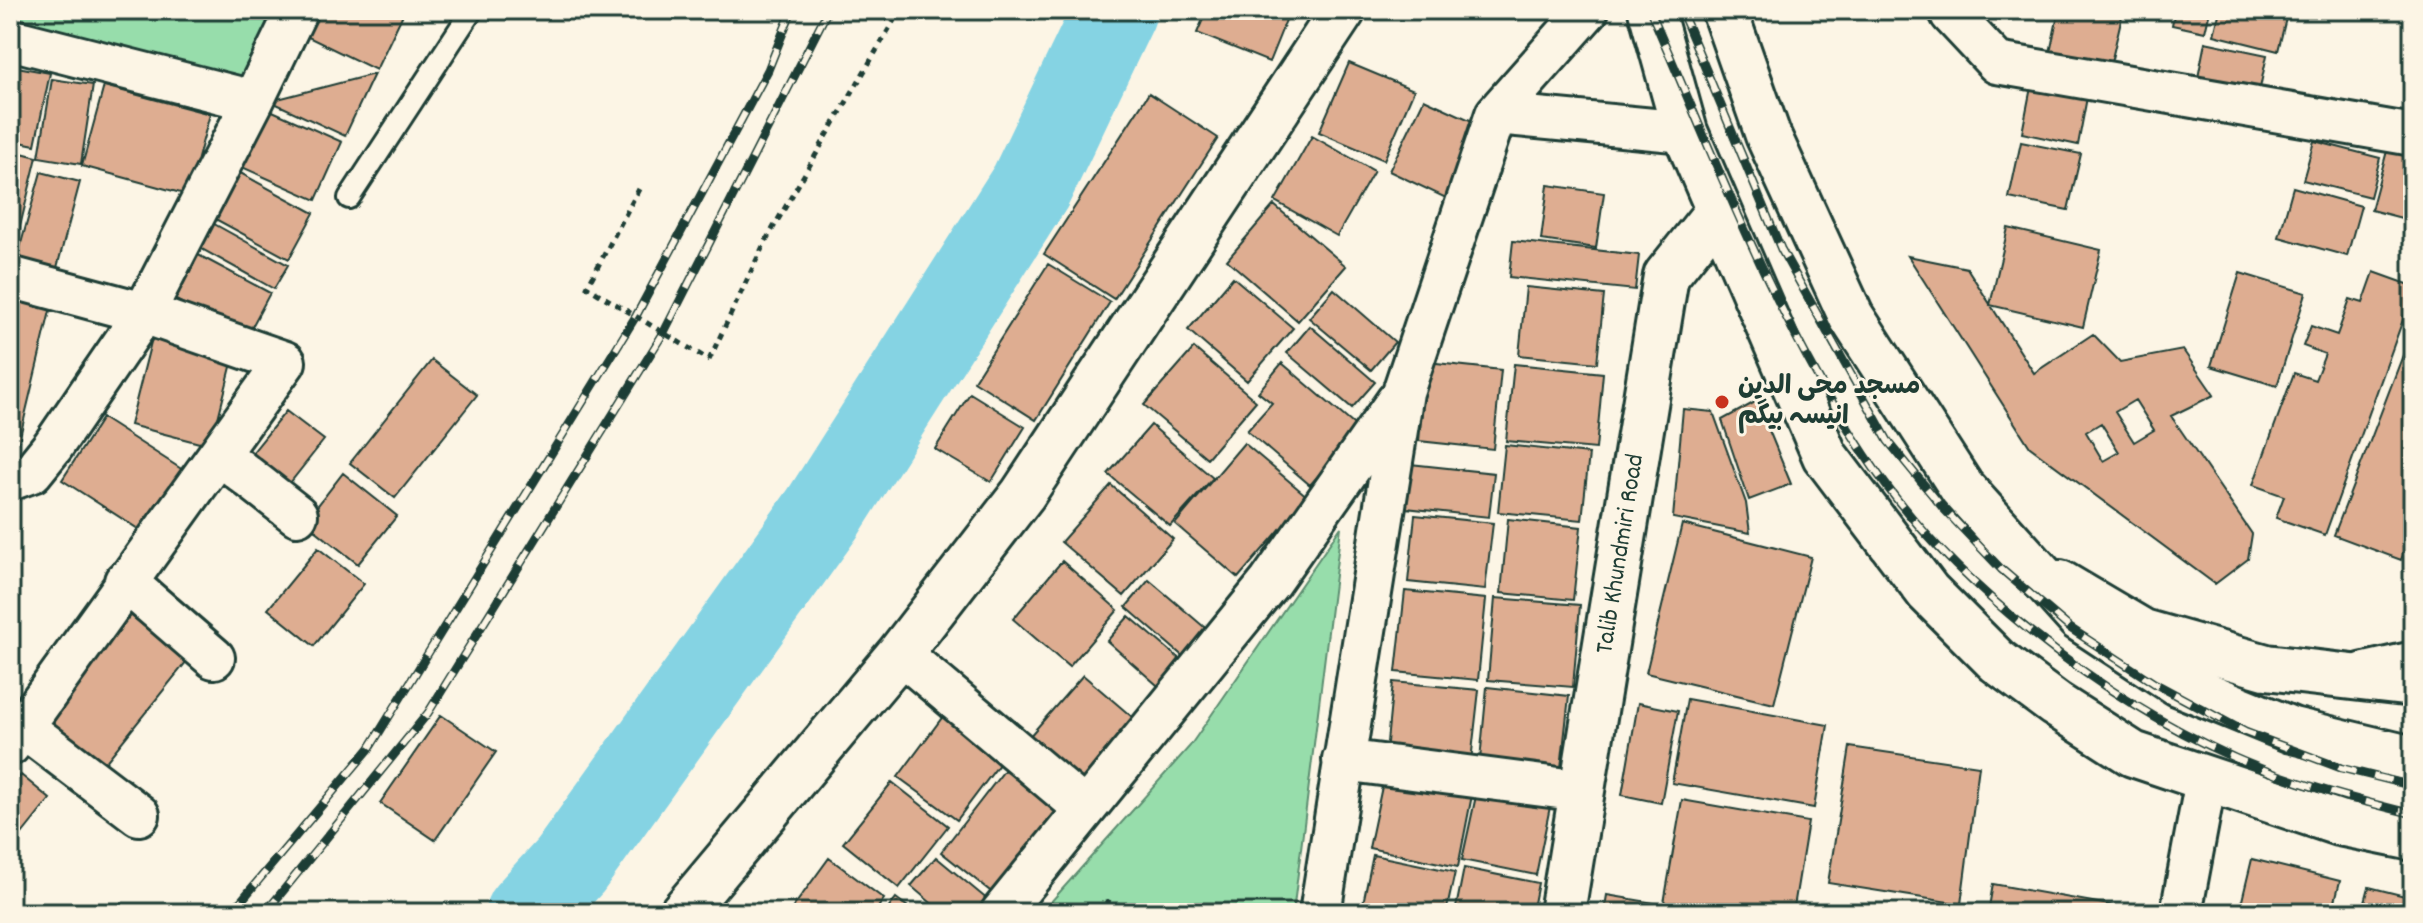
<svg xmlns="http://www.w3.org/2000/svg" width="2423" height="923" font-family="Dekko,'Playpen Sans Arabic',sans-serif">
	<style>
		.green { fill: #97ddab; stroke: #5b8d70; stroke-width: 2 }
		.lines { fill: none; stroke-linecap: round; stroke-linejoin: round }
		.river { stroke: #85d3e3; stroke-width: 84 }
		.building { fill: #dead91; stroke: #1f3d34; stroke-width: 2; fill-rule: evenodd }
		.lane-casing { stroke: #1f3d34; stroke-width: 26 }
		.street-casing { stroke: #1f3d34; stroke-width: 46 }
		.secondary-casing { stroke: #1f3d34; stroke-width: 50 }
		.primary-casing { stroke: #1f3d34; stroke-width: 50 }
		.highway-casing { stroke: #1f3d34; stroke-width: 50 }
		.path { stroke: #1f3d34; stroke-width: 5; stroke-dasharray: 6 6; stroke-linecap: butt }
		.lane { stroke: #fcf5e5; stroke-width: 20 }
		.street { stroke: #fcf5e5; stroke-width: 40 }
		.secondary { stroke: #fcf5e5; stroke-width: 44 }
		.primary { stroke: #fcf5e5; stroke-width: 44 }
		.highway { stroke: #fcf5e5; stroke-width: 44 }
		.rail-casing { stroke: #1f3d34; stroke-width: 9 }
		.rail { stroke: #fcf5e5; stroke-width: 6; stroke-dasharray: 18; stroke-linecap: butt }
		.path-bridge { stroke: #1f3d34; stroke-width: 5; stroke-dasharray: 6 6; stroke-linecap: butt }
		.poi-dot { fill: #c8321e; stroke: #fcf5e5; stroke-width: 3 }
		.labels { text-anchor: middle; dominant-baseline: central; stroke-width: 6; stroke-linejoin: round; paint-order: stroke }
		.poi-label { font-size: 26px; font-weight: bold; fill: #1f3d34; stroke: #fcf5e5; text-anchor: start }
		.street-label { font-size: 26px; fill: #1f3d34; stroke: #fcf5e5 }
	</style>
	<rect width="100%" height="100%" fill="#fcf5e5"/>
	<filter id="ink" filterUnits="userSpaceOnUse"><feTurbulence type="fractalNoise" baseFrequency=".0125" numOctaves="2"/><feDisplacementMap in="SourceGraphic" scale="16" xChannelSelector="R" yChannelSelector="G"/><feConvolveMatrix kernelMatrix="1 2 1 2 8 2 1 2 1" color-interpolation-filters="sRGB"/></filter>
	<g filter="url(#ink)">
		<path class="green" d="M 10,10 L 274,10 L 252,91 L 10,16 Z
			M 1341,527 L 1293,913 L 1041,913 L 1190,746 Z"/>
		<g class="lines">
			<path class="river" d="M 527,913 L 570,866 L 823,513 L 1031,186 L 1115,10"/>
		</g>
		<path class="building" d="M 312,10 L 405,10 L 376,70 L 300,33 Z
			M 1207,10 L 1290,10 L 1269,62 L 1197,33 Z
			M 2059,10 L 2091,10 L 2122,16 L 2107,80 L 2047,67 Z
			M 2175,10 L 2210,10 L 2205,32 L 2172,25 Z
			M 2220,10 L 2288,10 L 2278,51 L 2214,35 Z
			M 2205,42 L 2267,55 L 2256,107 L 2195,93 Z
			M 1349,63 L 1414,90 L 1384,160 L 1319,132 Z
			M 17,67 L 50,73 L 35,145 L 10,140 L 10,103 Z
			M 374,74 L 345,136 L 270,101 Z
			M 52,79 L 93,85 L 81,164 L 39,157 Z
			M 2032,82 L 2088,92 L 2078,145 L 2022,133 Z
			M 104,86 L 210,114 L 188,195 L 82,166 Z
			M 1149,93 L 1218,138 L 1114,299 L 1044,254 Z
			M 1424,99 L 1481,125 L 1448,199 L 1389,171 Z
			M 259,105 L 342,142 L 316,200 L 233,163 Z
			M 1312,136 L 1374,171 L 1337,236 L 1275,201 Z
			M 2391,136 L 2413,142 L 2413,221 L 2371,210 Z
			M 2314,141 L 2380,158 L 2370,197 L 2303,180 Z
			M 2021,142 L 2081,154 L 2068,210 L 2009,198 Z
			M 10,150 L 37,157 L 11,263 L 10,263 Z
			M 233,169 L 314,213 L 289,259 L 208,215 Z
			M 41,172 L 80,182 L 55,275 L 15,265 Z
			M 1548,185 L 1604,193 L 1596,248 L 1541,240 Z
			M 2293,187 L 2361,206 L 2347,256 L 2279,237 Z
			M 1274,205 L 1346,266 L 1298,321 L 1227,260 Z
			M 207,220 L 288,265 L 274,289 L 193,244 Z
			M 2008,228 L 2101,250 L 2083,327 L 1990,305 Z
			M 1513,241 L 1639,255 L 1635,290 L 1509,277 Z
			M 189,250 L 270,293 L 246,338 L 165,294 Z
			M 1908,256 L 1967,268 L 2034,373 L 2093,334 L 2120,362 L 2183,350 L 2214,395 L 2171,416 L 2252,534 L 2248,559 L 2215,584 L 2030,447 ZM 2135,400 L 2154,430 L 2134,442 L 2115,412 ZM 2101,423 L 2119,452 L 2103,461 L 2086,432 Z
			M 1048,264 L 1110,302 L 1036,420 L 974,381 Z
			M 2374,272 L 2413,286 L 2413,292 L 2325,535 L 2276,518 L 2284,496 L 2253,485 L 2294,373 L 2315,380 L 2325,354 L 2303,346 L 2311,326 L 2337,335 L 2350,299 L 2363,303 Z
			M 2240,273 L 2306,293 L 2277,386 L 2211,366 Z
			M 1233,277 L 1293,328 L 1247,381 L 1188,330 Z
			M 1526,287 L 1604,295 L 1597,363 L 1519,355 Z
			M 1334,289 L 1395,342 L 1371,370 L 1309,318 Z
			M 10,297 L 51,307 L 12,470 L 10,470 Z
			M 1310,326 L 1375,382 L 1352,408 L 1287,353 Z
			M 2413,329 L 2413,529 L 2401,560 L 2334,535 Z
			M 153,334 L 234,355 L 211,446 L 130,425 Z
			M 1194,348 L 1256,401 L 1207,458 L 1144,405 Z
			M 432,360 L 477,395 L 395,498 L 350,463 Z
			M 1427,362 L 1501,370 L 1493,449 L 1419,441 Z
			M 1282,363 L 1359,429 L 1310,485 L 1247,431 L 1272,403 L 1258,392 Z
			M 1514,364 L 1603,373 L 1596,449 L 1506,441 Z
			M 970,393 L 1025,427 L 991,482 L 935,449 Z
			M 1757,401 L 1791,484 L 1749,500 L 1722,420 Z
			M 1683,409 L 1713,412 L 1746,503 L 1750,533 L 1673,518 Z
			M 286,411 L 324,440 L 282,493 L 244,463 Z
			M 102,418 L 186,472 L 146,534 L 62,480 Z
			M 1151,425 L 1213,478 L 1170,526 L 1108,474 Z
			M 1244,443 L 1308,497 L 1238,578 L 1175,524 Z
			M 1505,445 L 1589,454 L 1582,520 L 1498,512 Z
			M 1410,464 L 1494,473 L 1489,517 L 1406,508 Z
			M 343,473 L 397,516 L 358,564 L 305,522 Z
			M 1111,485 L 1173,539 L 1124,596 L 1061,542 Z
			M 1415,515 L 1493,523 L 1485,590 L 1408,582 Z
			M 1508,519 L 1581,527 L 1573,600 L 1501,593 Z
			M 1682,524 L 1811,557 L 1774,704 L 1646,673 Z
			M 318,548 L 364,584 L 314,646 L 268,609 Z
			M 1062,561 L 1118,610 L 1069,667 L 1013,619 Z
			M 1149,580 L 1210,632 L 1186,659 L 1126,607 Z
			M 1405,591 L 1486,599 L 1478,680 L 1396,672 Z
			M 1495,598 L 1580,605 L 1573,687 L 1488,680 Z
			M 129,614 L 187,661 L 97,773 L 39,727 Z
			M 1129,616 L 1188,666 L 1165,692 L 1107,641 Z
			M 1083,675 L 1145,728 L 1085,799 L 1022,745 Z
			M 1393,682 L 1479,690 L 1471,761 L 1386,752 Z
			M 1487,687 L 1569,696 L 1561,768 L 1480,760 Z
			M 1687,699 L 1828,725 L 1814,808 L 1672,783 Z
			M 1638,703 L 1678,711 L 1661,803 L 1622,795 Z
			M 950,707 L 1009,751 L 957,820 L 898,777 Z
			M 441,715 L 496,752 L 435,840 L 380,803 Z
			M 1850,747 L 1979,766 L 1961,904 L 1828,883 Z
			M 1007,767 L 1066,814 L 999,898 L 941,852 Z
			M 21,775 L 50,799 L 10,849 L 10,789 Z
			M 1384,777 L 1472,795 L 1458,867 L 1369,848 Z
			M 892,782 L 948,826 L 899,888 L 843,843 Z
			M 1479,782 L 1552,797 L 1536,875 L 1462,860 Z
			M 1682,800 L 1808,822 L 1793,913 L 1725,913 L 1664,903 Z
			M 1373,855 L 1455,872 L 1446,913 L 1361,913 Z
			M 936,857 L 994,905 L 987,913 L 943,913 L 911,886 Z
			M 829,858 L 884,899 L 874,913 L 789,913 Z
			M 2252,859 L 2340,881 L 2332,913 L 2239,913 Z
			M 1464,868 L 1538,883 L 1532,913 L 1455,913 Z
			M 1993,884 L 2115,906 L 2113,913 L 1988,913 Z
			M 2369,887 L 2413,898 L 2413,913 L 2362,913 Z
			M 1607,895 L 1666,905 L 1665,913 L 1604,913 Z
			M 896,898 L 916,913 L 885,913 Z"/>
		<g class="lines">
			<g class="lane-casing">
				<path id="lane" d="M 349,198 L 472,10
					M 2360,664 L 2413,652"/>
			</g>
			<g class="street-casing">
				<path id="street" d="M 1952,10 L 1951,14 L 1997,63 L 2413,135
					M 10,39 L 253,101 L 297,10
					M 1496,114 L 1685,132
					M 10,277 L 144,313 L 285,362 L 10,745
					M 219,454 L 297,515
					M 10,480 L 32,472 L 53,446 L 144,313 L 253,101
					M 125,581 L 214,658
					M 900,653 L 1085,809
					M 23,727 L 139,815
					M 1343,760 L 1582,791
					M 1001,913 L 1270,582 L 1397,401
					M 1320,913 L 1403,392 L 1496,114 L 1588,10
					M 2181,913 L 2206,780"/>
			</g>
			<g class="secondary-casing">
				<path id="secondary" d="M 682,913 L 900,653 L 1023,494 L 1343,10
					M 1562,913 L 1666,276 L 1717,212"/>
			</g>
			<g class="primary-casing">
				<path id="primary" d="M 2060,583 L 2143,632 L 2266,667 L 2413,684"/>
			</g>
			<g class="highway-casing">
				<path id="highway" d="M 1651,10 L 1685,132 L 1825,456 L 1928,592 L 1997,661 L 2055,704 L 2133,754 L 2339,823 L 2413,838
					M 1724,10 L 1768,135 L 1851,316 L 1962,488 L 2080,619 L 2177,683 L 2292,730 L 2413,759"/>
			</g>
			<path class="path" d="M 709,360 L 765,242 L 900,10
				M 1083,913 L 1108,902 L 1147,913"/>
			<use href="#lane" class="lane"/>
			<use href="#street" class="street"/>
			<use href="#secondary" class="secondary"/>
			<use href="#primary" class="primary"/>
			<use href="#highway" class="highway"/>
			<g class="rail-casing">
				<path id="rail" d="M 1650,10 C 1716,161 1774,317 1865,455 C 1946,580 2100,698 2235,758 C 2292,783 2353,799 2413,814
					M 1681,10 L 1781,249 L 1888,441 L 1943,508 L 2001,569 L 2070,628 L 2154,683 L 2245,732 L 2341,768 L 2413,786
					M 231,913 L 369,749 L 636,316 L 768,70 L 792,10
					M 265,913 L 428,713 L 664,332 L 828,10"/>
			</g>
			<use href="#rail" class="rail"/>
			<path class="path-bridge" d="M 639,189 L 587,287 L 709,360"/>
		</g>
	</g>
	<circle class="poi-dot" cx="1722" cy="402" r="8"/>
	<g class="labels">
		<g class="poi-label">
			<text x="1738" y="387">مسجد محی الدین<tspan x="1738" dy="30">انیسہ بیگم</tspan></text>
		</g>
		<g class="street-label">
			<text transform="translate(1621 554) rotate(-81)">Talib Khundmiri Road</text>
		</g>
	</g>
	<rect width="2423" height="923" fill="none" stroke="#fcf5e5" stroke-width="40"/>
	<rect x="20" y="20" width="2383" height="883" fill="none" stroke="#1f3d34" stroke-width="3" filter="url(#ink)"/>
</svg>
